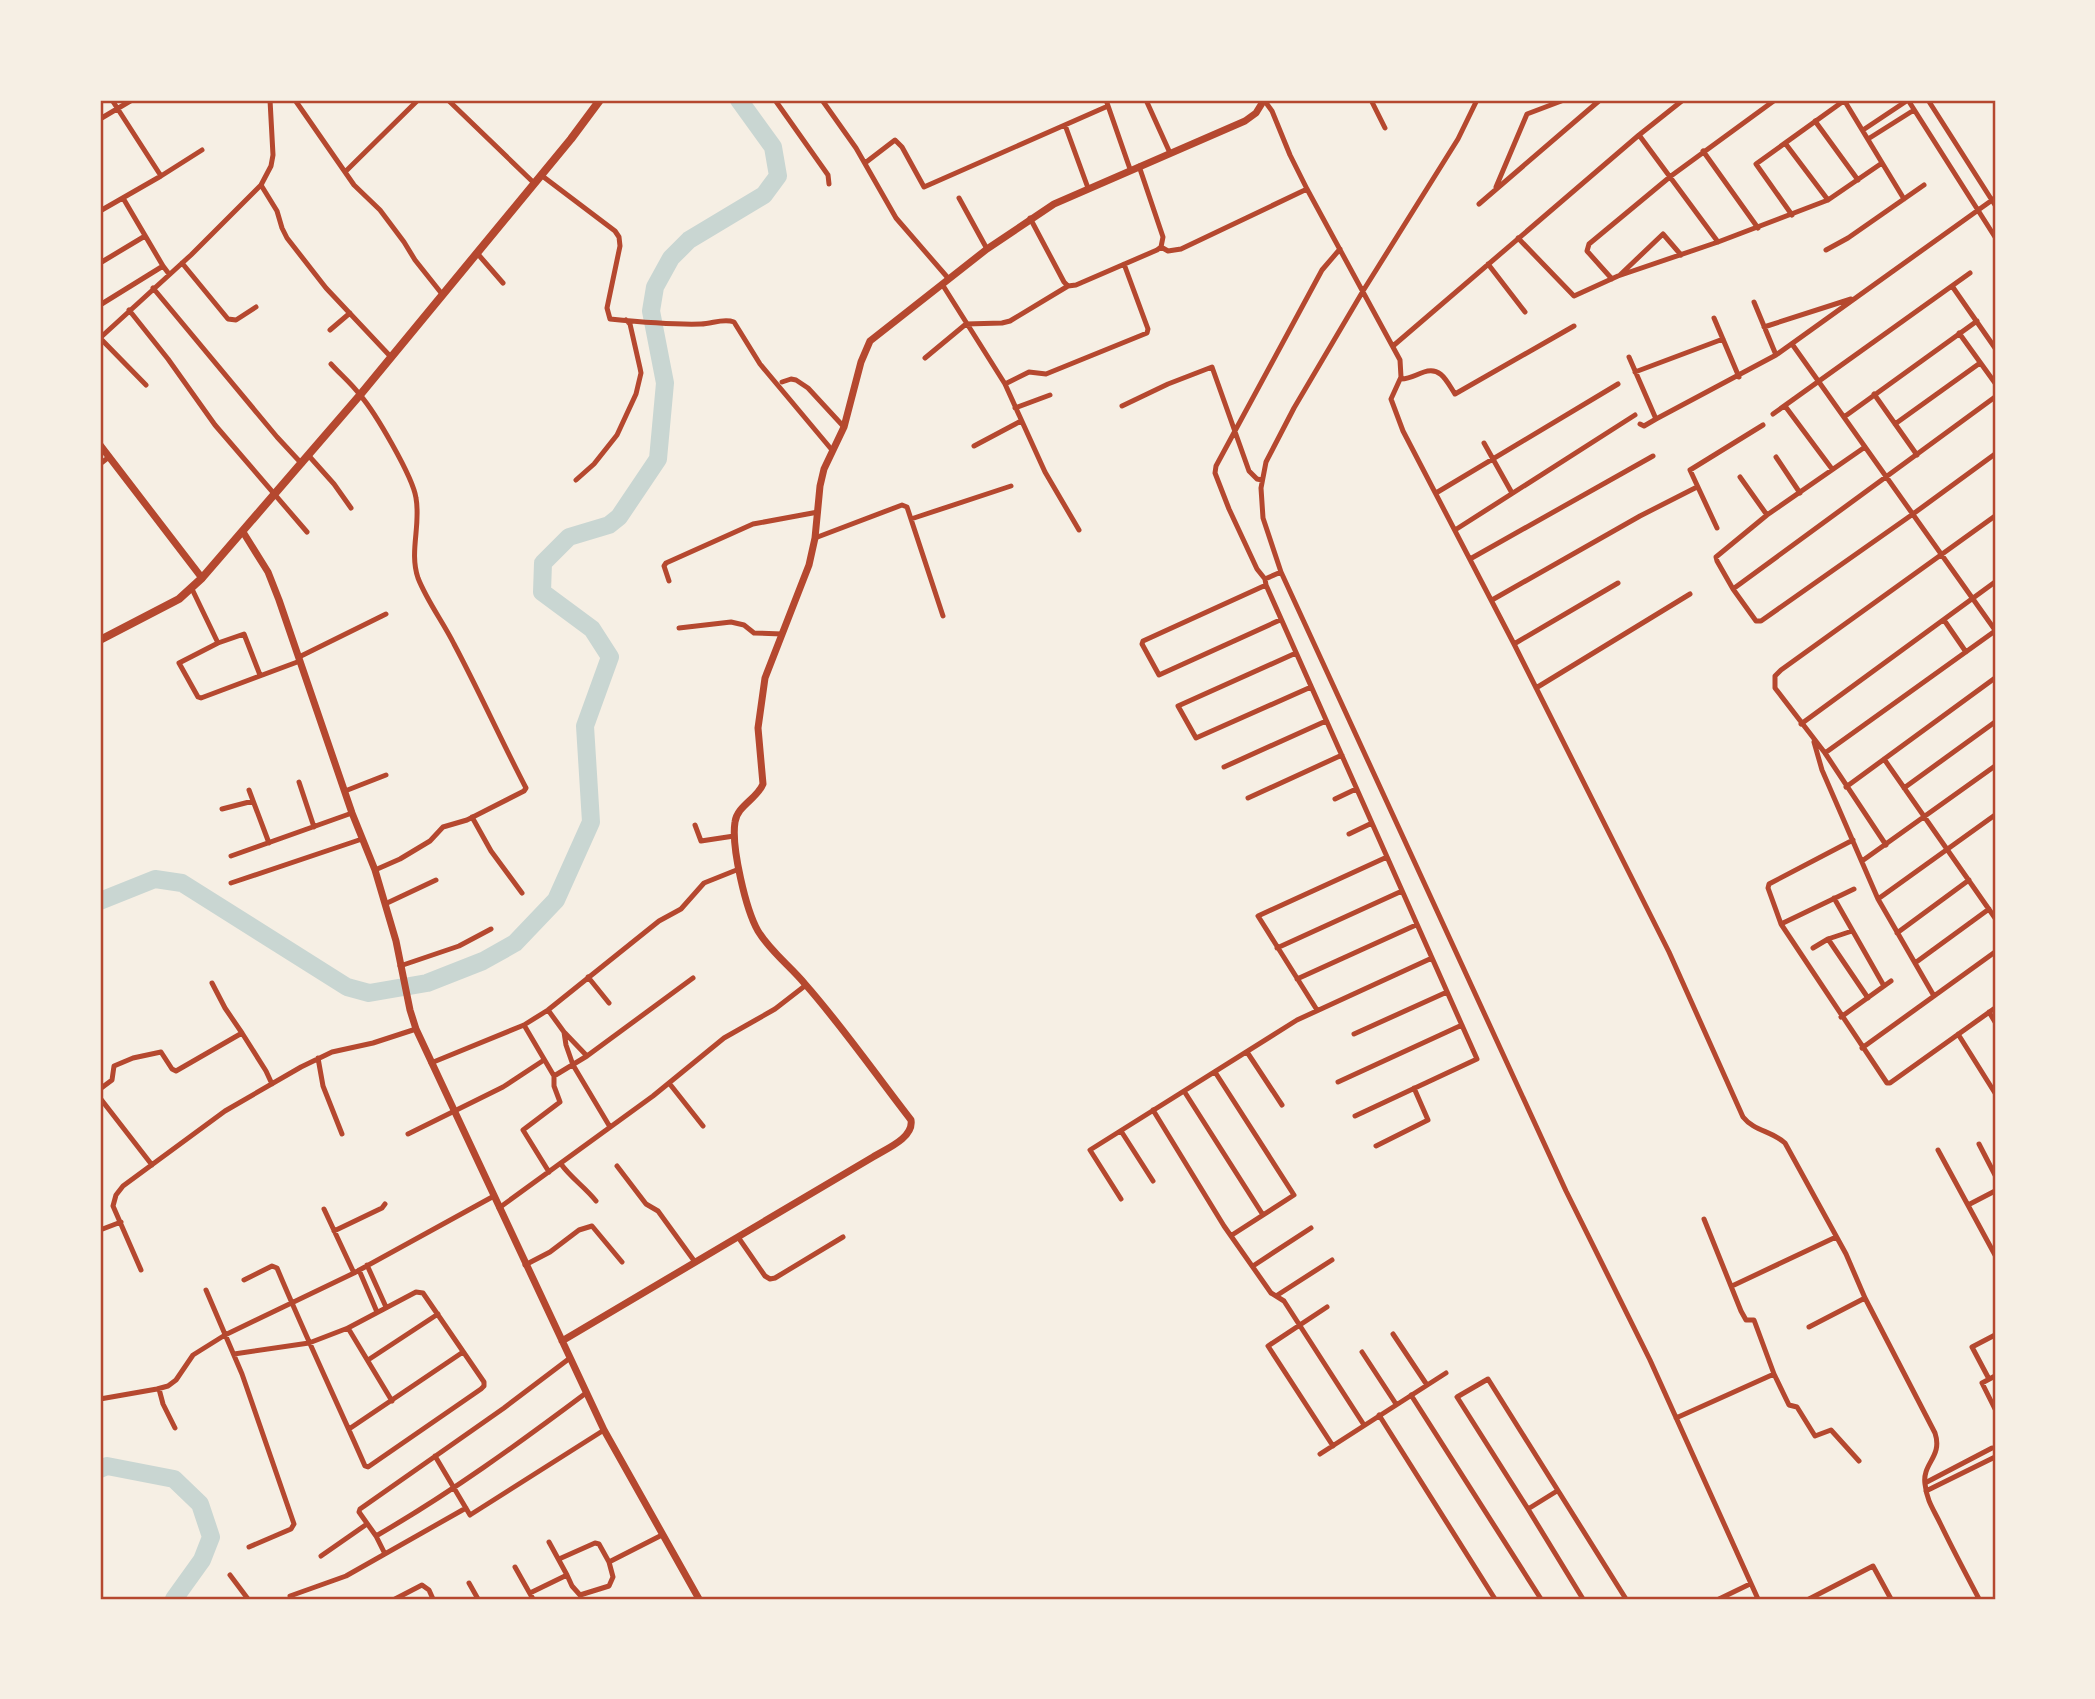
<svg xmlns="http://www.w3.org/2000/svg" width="2095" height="1699" font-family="'Alegreya Sans',sans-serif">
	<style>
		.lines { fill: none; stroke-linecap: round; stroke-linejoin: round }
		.river { stroke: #c9d6d2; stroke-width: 18 }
		.minor { stroke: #b5482f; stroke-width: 5 }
		.tertiary { stroke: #b5482f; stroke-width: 7 }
		.secondary { stroke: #b5482f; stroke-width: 8 }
		.neatline { fill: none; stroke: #b5482f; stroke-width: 2.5 }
	</style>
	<rect width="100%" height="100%" fill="#f6efe4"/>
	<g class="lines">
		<path class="river" d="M 100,901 L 155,879 L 182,883 L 347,987 L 369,993 L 427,983 L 483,961 L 515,943 L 556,900 L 591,822 L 585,726 L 610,657 L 592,629 L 542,592 L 543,563 L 569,537 L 609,525 L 619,517 L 658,459 L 665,383 L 651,311 L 655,287 L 671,258 L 689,240 L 764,195 L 778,176 L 773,147 L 739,100
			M 100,1469 L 107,1466 L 174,1479 L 200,1504 L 211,1537 L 202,1560 L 174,1599"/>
		<path class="minor" d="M 112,100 L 161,176
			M 295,100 L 354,185 L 380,210 L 404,242 L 415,260 L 442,294
			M 448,100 L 534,183
			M 775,100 L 828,175 L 829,184
			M 822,100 L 856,148 L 896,218 L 948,278
			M 1106,100 L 1130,169
			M 1146,100 L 1170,153
			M 1264,100 L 1272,111 L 1290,155 L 1307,189 L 1400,360 L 1401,377 L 1391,399 L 1403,431 L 1514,644 L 1669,952 L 1743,1117 C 1754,1131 1772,1131 1785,1143 L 1846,1254 L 1865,1298 L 1935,1433 C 1943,1457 1922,1463 1925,1484 C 1927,1502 1934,1510 1941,1525 C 1953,1550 1966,1574 1979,1599
			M 1371,100 L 1385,128
			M 1477,100 L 1458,139 L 1363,291 L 1294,408 L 1266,462 L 1261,488 L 1263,518 L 1281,572 L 1566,1191 L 1650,1360 L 1758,1599
			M 1844,100 L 1904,199
			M 1908,100 L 1995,237
			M 1928,100 L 1995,205
			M 1994,100 L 1995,101
			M 100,119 L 132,100
			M 1815,121 L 1858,180
			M 1065,125 L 1088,188
			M 1863,130 L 1908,100
			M 1639,135 L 1718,242
			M 1868,139 L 1914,110
			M 1785,143 L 1828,200
			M 1703,151 L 1758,228
			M 865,163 L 895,140 L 902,147 L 924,187 L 1108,106
			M 345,172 L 418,100
			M 541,175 L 615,231 L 619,237 L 620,246 L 607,308 L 610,319 C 640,322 670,325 701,324 C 712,324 723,318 734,322 L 760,364 L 832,450
			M 261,185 L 277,211 L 282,228 L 287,238 L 326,288 L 390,356
			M 1496,187 L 1527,114 L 1564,100
			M 123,198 L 163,266
			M 959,198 L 987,249
			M 1479,204 L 1600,100
			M 100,211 L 161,176 L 202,150
			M 1792,215 L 1756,164 L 1845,100
			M 1030,218 L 1064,282 L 1068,286 L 1076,285 L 1157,250 L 1161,247 L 1163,237 L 1139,166
			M 1518,238 L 1574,296 L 1618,276 L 1718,242 L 1828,200 L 1882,163
			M 1161,247 L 1168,251 L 1181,249 L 1307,189
			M 1826,250 L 1848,238 L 1924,185
			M 477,253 L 503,283
			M 100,263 L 145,236
			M 182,263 L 228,319 L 236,320 L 256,307
			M 1488,264 L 1525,312
			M 1620,275 L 1663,234 L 1681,255
			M 1612,279 L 1587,251 L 1589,244 L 1671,176 L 1775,100
			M 942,284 L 1005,384 L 1045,472 L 1079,530
			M 1952,286 L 1995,348
			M 153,288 L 277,437 L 302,464
			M 1754,302 L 1776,355
			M 100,305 L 163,266 L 169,274
			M 129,310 L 168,359 L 215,425 L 307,532
			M 1714,318 L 1739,377
			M 1764,327 L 1851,299
			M 330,330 L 350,313
			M 1959,333 L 1995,383
			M 100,338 L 191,255 L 261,185 L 271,166 L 273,155 L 270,100
			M 100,338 L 146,385
			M 1792,344 L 1995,630
			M 1393,346 L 1639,135 L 1683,100
			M 1629,357 L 1656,419
			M 925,358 L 966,324 L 1002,323 L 1010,321 L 1068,286
			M 331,364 C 340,374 352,384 360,395 C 375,412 413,477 416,498 C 421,525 409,552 418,578 C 427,601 443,622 454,644 C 479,691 501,740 526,788 L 524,791 L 467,820 L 443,827 L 430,841 L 400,859 L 375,870
			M 1635,372 L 1723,339
			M 1401,379 C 1411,379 1415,375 1424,372 C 1441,366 1447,382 1455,394 L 1574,326
			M 782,382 L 791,379 L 796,380 L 808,388 L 844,427
			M 1005,384 L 1029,372 L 1046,374 L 1147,333 L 1148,329 L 1124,264
			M 1874,394 L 1917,455
			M 1122,406 L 1168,384 L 1212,367 L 1249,471 L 1257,479 L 1262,480
			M 1785,406 L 1832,469
			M 1015,408 L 1050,395
			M 1773,414 L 1970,273
			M 1844,417 L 1977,321
			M 1640,424 L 1644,426 L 1656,419 L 1776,355 L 1995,198
			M 1895,424 L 1980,363
			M 1484,443 L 1512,493
			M 974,446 L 1021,421
			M 1865,447 L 1767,515 L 1716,557 L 1717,561 L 1733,589 L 1756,621 L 1761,621 L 1913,514 L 1995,454
			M 309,456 L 334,484 L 351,508
			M 1776,457 L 1800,493
			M 100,464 L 109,457
			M 1740,477 L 1767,515
			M 576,480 L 594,464 L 617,435 L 636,394 L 641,373 L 640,368 L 630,324 L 626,320
			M 1436,493 L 1618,384
			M 911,519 L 1011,486
			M 1717,528 L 1690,470 L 1763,425
			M 1455,530 L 1635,415
			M 815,538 L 902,505 L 907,507 L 943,616
			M 1470,559 L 1653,456
			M 1281,572 L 1265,579 L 1266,585 L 1477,1059 L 1355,1116
			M 1265,579 L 1257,569 L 1229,509 L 1215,473 L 1216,466 L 1322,270 L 1340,249
			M 669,581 L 664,566 L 666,563 L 753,524 L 818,512
			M 1266,585 L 1143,641 L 1142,644 L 1159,675 L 1280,620
			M 192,589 L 218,643
			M 1733,589 L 1995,397
			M 1492,600 L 1640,516 L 1697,487
			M 1944,620 L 1966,652
			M 679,628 L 731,622 L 744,625 L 754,633 L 782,634
			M 1514,644 L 1618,583
			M 1296,653 L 1178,706 L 1196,738 L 1311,687
			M 299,657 L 386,614
			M 260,675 L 244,634 L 218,643 L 179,663 L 198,697 L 201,698 L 300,661
			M 1536,688 L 1690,594
			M 1801,724 L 1995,582
			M 1814,742 L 1822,770 L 1878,899 L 1934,996
			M 1825,753 L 1995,631
			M 1884,759 L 1995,918
			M 1224,767 L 1326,721
			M 299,782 L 314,827
			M 1846,787 L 1995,678
			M 1904,788 L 1995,722
			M 249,790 L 269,843
			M 345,791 L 386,775
			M 1248,798 L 1342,755
			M 1335,799 L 1356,789
			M 222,809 L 253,801
			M 472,817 L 491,851 L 522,893
			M 695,825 L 701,841 L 734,836
			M 1349,834 L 1372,823
			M 1853,840 L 1769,884 L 1768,888 L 1781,924 L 1887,1083 L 1890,1083 L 1995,1008
			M 1886,845 L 1825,753 L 1775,688 L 1775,676 L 1781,670 L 1995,516
			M 231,856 L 352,813
			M 1862,861 L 1995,766
			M 231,883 L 362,839
			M 1834,898 L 1884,986
			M 1878,899 L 1995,815
			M 385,904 L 436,880
			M 1781,924 L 1854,889
			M 1897,933 L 1969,880
			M 1828,939 L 1868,998
			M 1277,948 L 1402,891
			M 1813,948 L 1828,939 L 1852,931
			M 1915,963 L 1989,909
			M 400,966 L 459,946 L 491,929
			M 588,977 L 609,1003
			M 1297,979 L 1416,925
			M 212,983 L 225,1008 L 242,1033
			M 548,1010 L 564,1032 L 566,1045 L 573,1065 L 610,1127
			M 1317,1010 L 1258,916 L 1387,857
			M 1989,1012 L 1995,1022
			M 1841,1017 L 1891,981
			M 524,1025 L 554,1076 L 554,1086 L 560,1102 L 523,1130 L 549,1172
			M 565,1033 L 587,1056
			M 1354,1034 L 1447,992
			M 1958,1034 L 1995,1093
			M 1862,1048 L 1995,952
			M 1247,1052 L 1282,1105
			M 318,1058 L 323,1086 L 342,1134
			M 431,1063 L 524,1025 L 548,1010 L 659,921 L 681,909 L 704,883 L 739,869
			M 1215,1072 L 1294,1195 L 1232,1235
			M 554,1076 L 587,1056 L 693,978
			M 1338,1082 L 1462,1025
			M 669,1083 L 703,1126
			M 100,1089 L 112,1080 L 114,1066 L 133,1058 L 161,1052 L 172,1069 L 176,1071 L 242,1033 L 266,1071 L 272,1084
			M 1184,1091 L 1263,1215
			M 100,1098 L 152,1165
			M 1153,1110 L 1224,1226 L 1271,1293 L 1284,1301 L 1364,1425
			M 1121,1131 L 1153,1181
			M 408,1134 L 503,1087 L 544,1060
			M 1979,1144 L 1995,1175
			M 1376,1146 L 1428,1120 L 1414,1088
			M 1938,1150 L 1995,1255
			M 561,1164 C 571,1178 585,1187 596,1201
			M 617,1166 L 646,1204 L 658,1211 L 695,1262
			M 1121,1199 L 1090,1150 L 1297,1020 L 1432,958
			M 1968,1205 L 1995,1191
			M 499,1208 L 653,1096 L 724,1038 L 775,1009 L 806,985
			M 324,1209 L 354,1273
			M 1704,1219 L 1741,1311 L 1746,1320 L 1754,1320 L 1774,1374 L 1789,1405 L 1797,1407 L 1815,1436 L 1831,1430 L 1859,1461
			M 100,1230 L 121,1222
			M 334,1231 L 382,1208 L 385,1204
			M 738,1237 L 765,1276 L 770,1279 L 775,1278 L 843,1237
			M 367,1265 L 386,1307
			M 525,1265 L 550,1252 L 579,1230 L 592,1226 L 622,1262
			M 1253,1266 L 1311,1228
			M 141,1270 L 113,1206 L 116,1195 L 123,1186 L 225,1111 L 301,1067 L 332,1052 L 373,1043 L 416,1029
			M 359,1270 L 377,1312
			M 1732,1286 L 1836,1237
			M 206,1290 L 242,1374 L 294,1524 L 291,1529 L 249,1547
			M 1276,1296 L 1332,1260
			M 1327,1307 L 1268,1346 L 1333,1446
			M 1809,1327 L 1865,1298
			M 348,1328 L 392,1401
			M 1393,1334 L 1427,1385
			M 1362,1352 L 1396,1404
			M 234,1354 L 309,1343 L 348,1328 L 416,1292 L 423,1293 L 484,1382 L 484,1386 L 481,1389 L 368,1467 L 365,1466 C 336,1400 305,1335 277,1268 L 272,1266 L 244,1280
			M 368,1360 L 438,1314
			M 1995,1376 L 1982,1383 L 1995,1409
			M 1989,1379 L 1972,1347 L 1995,1335
			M 159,1389 L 163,1404 L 175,1428
			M 1411,1395 L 1541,1599
			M 100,1399 L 157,1389 L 168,1386 L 176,1380 L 193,1355 L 225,1335 L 354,1273 L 494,1196
			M 1379,1415 L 1495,1599
			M 1676,1418 L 1774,1374
			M 349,1429 L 463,1352
			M 1320,1454 L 1446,1373
			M 435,1456 L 470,1515 L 604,1430
			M 1925,1483 L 1992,1448
			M 1557,1491 L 1528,1509 L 1583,1599
			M 1926,1491 L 1995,1457
			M 1528,1509 L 1457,1397 L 1488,1379 L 1626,1599
			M 376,1536 C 449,1494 518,1444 586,1393
			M 549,1542 L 567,1575
			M 385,1554 L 376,1536 L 359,1512 L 360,1509 L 504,1408 L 570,1358
			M 321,1556 L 367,1524
			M 559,1559 L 595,1543 L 599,1544 L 609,1562
			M 515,1567 L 533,1599
			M 230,1575 L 248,1599
			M 469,1583 L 478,1599
			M 530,1593 L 567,1575 L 572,1586 L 580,1595 L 609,1586 L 613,1577 L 609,1562 L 662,1535
			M 290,1596 L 346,1576 L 466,1508
			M 395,1599 L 422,1585 L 429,1590 L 433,1599
			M 1719,1599 L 1750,1584
			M 1809,1599 L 1873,1566 L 1891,1599"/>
		<path class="tertiary" d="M 100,445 L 202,578
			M 243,532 L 268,572 L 279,600 L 352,813 L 375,870 L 396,941 L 410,1010 L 416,1029 L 604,1430 L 699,1599
			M 562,1341 L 873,1157 C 886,1149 914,1138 911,1120 C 876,1075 843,1027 805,984 C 790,966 770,951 758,931 C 746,910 731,847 735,822 C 737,806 757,799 763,784 L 758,728 L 765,678 L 809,565 L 815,538 L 820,486 L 824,469 L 844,427 L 861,362 L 870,341 L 987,249 L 1054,204 L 1245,121 L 1256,113 L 1264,100"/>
		<path class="secondary" d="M 100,640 L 179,599 L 202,578 L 360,395 L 571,139 L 600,100"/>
	</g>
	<rect width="2095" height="1699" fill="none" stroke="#f6efe4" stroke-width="203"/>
	<rect x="102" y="102" width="1892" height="1496" class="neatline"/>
</svg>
